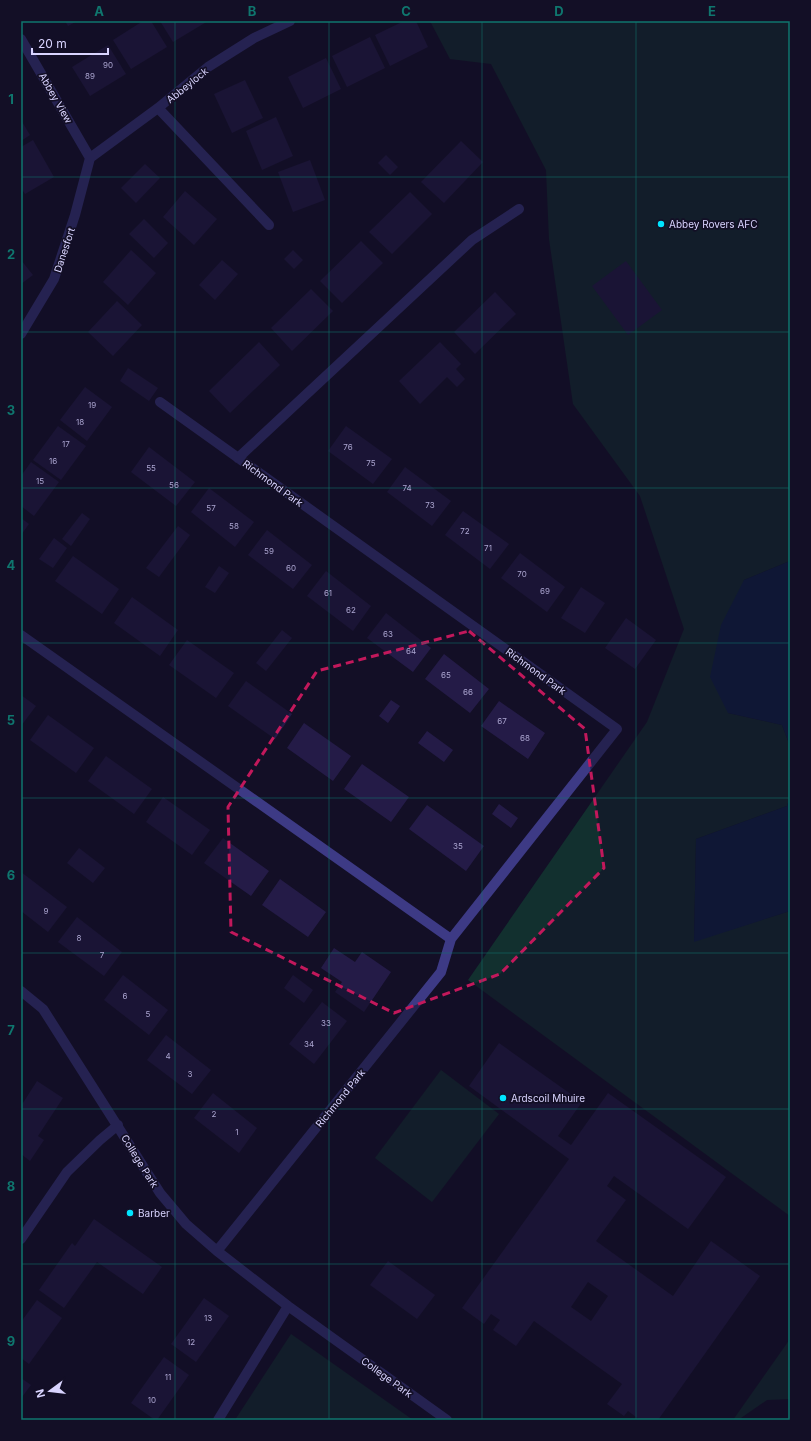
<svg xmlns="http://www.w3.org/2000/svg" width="811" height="1441" font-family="Inter,sans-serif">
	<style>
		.green { fill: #12302f }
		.water { fill: #0c2248 }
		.building { fill: #241b47; fill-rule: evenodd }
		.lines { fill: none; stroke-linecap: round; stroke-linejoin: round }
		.street { stroke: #3d3a85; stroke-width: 10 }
		.marked { fill: none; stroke: #c2185b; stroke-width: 3; stroke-dasharray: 8 5; stroke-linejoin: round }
		.grid { fill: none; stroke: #0f766e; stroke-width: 1; stroke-opacity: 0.55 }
		.poi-dot { fill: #00e5ff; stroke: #130f26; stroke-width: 1.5 }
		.labels { text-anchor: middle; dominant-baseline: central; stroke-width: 3.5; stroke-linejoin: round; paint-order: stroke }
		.number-label { font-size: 8px; fill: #aca6d1 }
		.street-label { font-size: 10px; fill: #d9d4ff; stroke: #130f26 }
		.poi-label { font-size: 10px; fill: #d9d4ff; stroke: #130f26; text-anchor: start }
		.neatline { fill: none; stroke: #0f766e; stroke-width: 1.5 }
		.grid-label { font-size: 13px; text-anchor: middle; font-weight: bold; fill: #0f766e }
	</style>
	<rect width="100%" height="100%" fill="#130f26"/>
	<path class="green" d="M 430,21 L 790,21 L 790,561 L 744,580 L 728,713 L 782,725 L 790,746 L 790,797 L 787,806 L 696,839 L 694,941 L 790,911 L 790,1216 L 468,980 L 647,722 L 684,629 L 640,496 L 573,404 L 549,239 L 546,170 L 491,64 L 450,59 Z
		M 441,1070 L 499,1114 L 432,1202 L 375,1158 Z
		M 291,1334 L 413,1420 L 235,1420 Z
		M 790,1339 L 790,1399 L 767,1400 L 738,1420 L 733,1420 Z"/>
	<path class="water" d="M 790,561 L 790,746 L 782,725 L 728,713 L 710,677 L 721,625 L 744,580 Z
		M 790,797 L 790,911 L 694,942 L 696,839 L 787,806 Z"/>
	<path class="building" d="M 65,21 L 77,21 L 68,26 Z
		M 143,21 L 151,21 L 167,47 L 131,69 L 113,40 Z
		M 160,21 L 208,21 L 173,42 Z
		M 404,21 L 416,21 L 428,47 L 390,66 L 375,35 Z
		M 370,37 L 385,68 L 347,87 L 332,56 Z
		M 108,45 L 126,74 L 90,96 L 72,67 Z
		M 326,58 L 341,89 L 303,108 L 288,77 Z
		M 245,80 L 263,118 L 232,133 L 214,94 Z
		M 276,117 L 293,156 L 262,170 L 246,131 Z
		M 21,120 L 30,135 L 21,141 Z
		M 33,140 L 54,177 L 25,194 L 21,188 L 21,147 Z
		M 461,141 L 483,162 L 444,203 L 421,182 Z
		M 386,155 L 398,167 L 390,175 L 378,163 Z
		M 310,160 L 325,200 L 293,212 L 278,172 Z
		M 145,164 L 160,178 L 136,203 L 121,188 Z
		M 185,191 L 217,219 L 194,245 L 163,217 Z
		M 410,192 L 432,214 L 392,254 L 369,232 Z
		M 144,219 L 168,243 L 154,258 L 129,234 Z
		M 361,241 L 383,263 L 342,303 L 320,281 Z
		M 131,250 L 156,273 L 128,305 L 103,282 Z
		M 293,250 L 303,260 L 294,269 L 284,259 Z
		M 21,260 L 33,275 L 21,284 Z
		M 222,260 L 238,274 L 215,300 L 199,285 Z
		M 626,261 L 662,310 L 628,335 L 592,286 Z
		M 311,289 L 333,311 L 292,351 L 271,328 Z
		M 495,292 L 516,314 L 475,354 L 454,332 Z
		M 117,301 L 142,325 L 113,356 L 88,332 Z
		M 259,342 L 280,365 L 230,413 L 209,391 Z
		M 440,342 L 461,364 L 456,369 L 465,379 L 457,387 L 447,377 L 420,404 L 399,381 Z
		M 128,368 L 158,388 L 149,401 L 120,381 Z
		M 85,387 L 112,407 L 87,441 L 60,420 Z
		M 58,426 L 86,446 L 61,480 L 33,460 Z
		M 346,426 L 392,459 L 373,484 L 328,451 Z
		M 149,447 L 195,482 L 176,506 L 131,472 Z
		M 31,462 L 59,482 L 34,516 L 21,506 L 21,476 Z
		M 405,467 L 451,501 L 432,526 L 387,492 Z
		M 209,488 L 254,522 L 235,547 L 191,512 Z
		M 463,511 L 509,544 L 490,569 L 445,535 Z
		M 82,513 L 90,519 L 71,546 L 62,539 Z
		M 21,518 L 29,524 L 21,535 Z
		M 178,526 L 190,535 L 159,577 L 146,568 Z
		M 267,530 L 312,565 L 293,589 L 248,555 Z
		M 54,538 L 67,548 L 53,568 L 39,559 Z
		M 520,553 L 565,587 L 547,612 L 501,578 Z
		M 73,556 L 119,589 L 102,614 L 55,581 Z
		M 219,566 L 229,573 L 215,593 L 205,587 Z
		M 326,571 L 371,606 L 353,631 L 307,596 Z
		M 581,587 L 605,603 L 585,633 L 561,618 Z
		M 132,597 L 178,630 L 160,656 L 114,623 Z
		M 386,613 L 431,648 L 413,672 L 367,638 Z
		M 626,618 L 656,640 L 635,669 L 605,648 Z
		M 282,630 L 292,638 L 266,671 L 256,663 Z
		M 187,640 L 234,673 L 216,698 L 169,665 Z
		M 444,654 L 489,689 L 470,713 L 425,679 Z
		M 246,681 L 292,714 L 275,739 L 228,706 Z
		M 21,695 L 36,706 L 21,726 Z
		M 391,700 L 400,706 L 388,723 L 379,716 Z
		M 499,701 L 545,733 L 528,759 L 481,726 Z
		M 48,715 L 94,748 L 76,773 L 30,740 Z
		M 304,723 L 351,756 L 333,781 L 287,748 Z
		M 427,731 L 453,750 L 444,762 L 418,743 Z
		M 106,756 L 152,789 L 134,814 L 88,781 Z
		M 362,764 L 409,797 L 391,822 L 344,789 Z
		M 163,797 L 210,830 L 192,855 L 146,822 Z
		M 499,804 L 518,818 L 511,828 L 492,814 Z
		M 427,805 L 484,846 L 466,871 L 409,829 Z
		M 223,838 L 269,871 L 251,896 L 204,863 Z
		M 79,848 L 105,868 L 93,883 L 67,863 Z
		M 21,872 L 67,907 L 48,932 L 21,911 Z
		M 280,879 L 326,912 L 308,937 L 262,905 Z
		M 77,917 L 122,952 L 104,976 L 58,942 Z
		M 334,948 L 355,962 L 362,952 L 391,972 L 364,1012 L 335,992 L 342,982 L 321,968 Z
		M 123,975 L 168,1010 L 149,1035 L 104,1000 Z
		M 293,975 L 313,990 L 304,1003 L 284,988 Z
		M 322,1002 L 347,1021 L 314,1064 L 289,1044 Z
		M 166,1035 L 211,1070 L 192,1094 L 147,1060 Z
		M 499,1043 L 582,1102 L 558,1136 L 571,1145 L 608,1093 L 726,1177 L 688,1229 L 614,1176 L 607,1186 L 626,1200 L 596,1241 L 673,1296 L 711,1241 L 760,1276 L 658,1420 L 640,1420 L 628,1411 L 624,1416 L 607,1404 L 622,1384 L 534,1321 L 516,1346 L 493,1330 L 500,1320 L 491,1314 L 484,1324 L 462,1308 L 569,1159 L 469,1086 ZM 588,1282 L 608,1296 L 591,1321 L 571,1307 Z
		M 37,1081 L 63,1098 L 38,1136 L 44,1140 L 30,1161 L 21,1154 L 21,1106 Z
		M 213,1093 L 257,1128 L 239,1153 L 194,1118 Z
		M 94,1219 L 162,1267 L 143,1294 L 97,1262 L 64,1308 L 39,1290 L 72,1243 L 75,1246 Z
		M 388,1261 L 435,1295 L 417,1319 L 370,1285 Z
		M 204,1298 L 229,1316 L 196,1362 L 171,1344 Z
		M 37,1300 L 62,1318 L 29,1364 L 21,1358 L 21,1322 Z
		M 164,1357 L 189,1375 L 157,1420 L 155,1420 L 131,1403 Z
		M 21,1378 L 31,1385 L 22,1397 L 21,1396 Z"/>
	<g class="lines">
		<path class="street" d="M 21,39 L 90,158
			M 158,108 L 269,225
			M 90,158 L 158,108 L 208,67 L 254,38 L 290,21
			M 21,334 L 54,279 L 75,215 L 90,158
			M 160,402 L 617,729 L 451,939
			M 238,458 L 472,240 L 519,209
			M 21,635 L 451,939 L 441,972 L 217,1251
			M 21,991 L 43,1009 L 160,1193 L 186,1224 L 217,1251 L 288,1306 L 447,1420
			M 21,1239 L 67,1172 L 100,1140 L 118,1125
			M 218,1420 L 288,1306"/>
	</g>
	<path d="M0 0H811V1441H0ZM 469,631 L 585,729 L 604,868 L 500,974 L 394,1013 L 231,932 L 228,807 L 317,671 Z" fill="#130f26" fill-opacity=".55" fill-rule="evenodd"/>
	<path class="marked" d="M 469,631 L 585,729 L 604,868 L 500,974 L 394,1013 L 231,932 L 228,807 L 317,671 Z"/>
	<path class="grid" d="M 175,21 L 175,1420M 329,21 L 329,1420M 482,21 L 482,1420M 636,21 L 636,1420M 21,177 L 790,177M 21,332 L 790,332M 21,488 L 790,488M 21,643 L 790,643M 21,798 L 790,798M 21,953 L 790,953M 21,1109 L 790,1109M 21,1264 L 790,1264"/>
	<g class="poi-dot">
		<circle cx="661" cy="224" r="4"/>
		<circle cx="503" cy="1098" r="4"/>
		<circle cx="130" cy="1213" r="4"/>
	</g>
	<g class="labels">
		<g class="number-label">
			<text x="108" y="65">90</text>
			<text x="90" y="76">89</text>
			<text x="92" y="405">19</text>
			<text x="80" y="422">18</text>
			<text x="66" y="444">17</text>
			<text x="348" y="447">76</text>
			<text x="53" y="461">16</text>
			<text x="371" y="463">75</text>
			<text x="151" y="468">55</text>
			<text x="40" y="481">15</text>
			<text x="174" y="485">56</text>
			<text x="407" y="488">74</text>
			<text x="430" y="505">73</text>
			<text x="211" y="508">57</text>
			<text x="234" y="526">58</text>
			<text x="465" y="531">72</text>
			<text x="488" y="548">71</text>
			<text x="269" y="551">59</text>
			<text x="291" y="568">60</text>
			<text x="522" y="574">70</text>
			<text x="545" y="591">69</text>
			<text x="328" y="593">61</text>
			<text x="351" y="610">62</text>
			<text x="388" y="634">63</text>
			<text x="411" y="651">64</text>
			<text x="446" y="675">65</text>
			<text x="468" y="692">66</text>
			<text x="502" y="721">67</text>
			<text x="525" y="738">68</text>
			<text x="458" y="846">35</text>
			<text x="46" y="911">9</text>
			<text x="79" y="938">8</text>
			<text x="102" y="955">7</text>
			<text x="125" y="996">6</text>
			<text x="148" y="1014">5</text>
			<text x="326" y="1023">33</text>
			<text x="309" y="1044">34</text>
			<text x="168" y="1056">4</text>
			<text x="190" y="1074">3</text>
			<text x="214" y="1114">2</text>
			<text x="237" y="1132">1</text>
			<text x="208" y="1318">13</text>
			<text x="191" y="1342">12</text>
			<text x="168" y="1377">11</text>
			<text x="152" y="1400">10</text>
		</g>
		<g class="street-label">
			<text transform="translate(187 85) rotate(-39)">Abbeylock</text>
			<text transform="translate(56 98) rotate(60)">Abbey View</text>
			<text transform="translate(64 250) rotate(-72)">Danesfort</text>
			<text transform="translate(273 483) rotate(36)">Richmond Park</text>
			<text transform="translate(536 671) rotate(36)">Richmond Park</text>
			<text transform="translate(340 1098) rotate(-51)">Richmond Park</text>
			<text transform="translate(140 1161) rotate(58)">College Park</text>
			<text transform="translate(387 1377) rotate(36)">College Park</text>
		</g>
		<g class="poi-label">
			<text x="669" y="224">Abbey Rovers AFC</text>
			<text x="511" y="1098">Ardscoil Mhuire</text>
			<text x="138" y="1213">Barber</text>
		</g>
	</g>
	<rect width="811" height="1441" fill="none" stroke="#130f26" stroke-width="44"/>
	<g transform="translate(50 1391) rotate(255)" stroke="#130f26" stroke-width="3" paint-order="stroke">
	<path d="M0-3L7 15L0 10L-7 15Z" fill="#d9d4ff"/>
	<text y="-6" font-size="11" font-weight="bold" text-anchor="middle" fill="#d9d4ff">N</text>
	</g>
	<path d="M32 48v6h76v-6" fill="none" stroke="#d9d4ff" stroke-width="2"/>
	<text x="38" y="48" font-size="12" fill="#d9d4ff" stroke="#130f26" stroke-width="3" paint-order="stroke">20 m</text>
	<rect x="22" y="22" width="767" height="1397" class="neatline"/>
	<g class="grid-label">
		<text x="99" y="16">A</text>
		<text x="252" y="16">B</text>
		<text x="406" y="16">C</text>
		<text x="559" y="16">D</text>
		<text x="712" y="16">E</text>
		<text x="11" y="104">1</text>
		<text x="11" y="259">2</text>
		<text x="11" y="415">3</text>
		<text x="11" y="570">4</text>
		<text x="11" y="725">5</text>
		<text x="11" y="880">6</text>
		<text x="11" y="1035">7</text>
		<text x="11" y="1191">8</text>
		<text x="11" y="1346">9</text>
	</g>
</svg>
